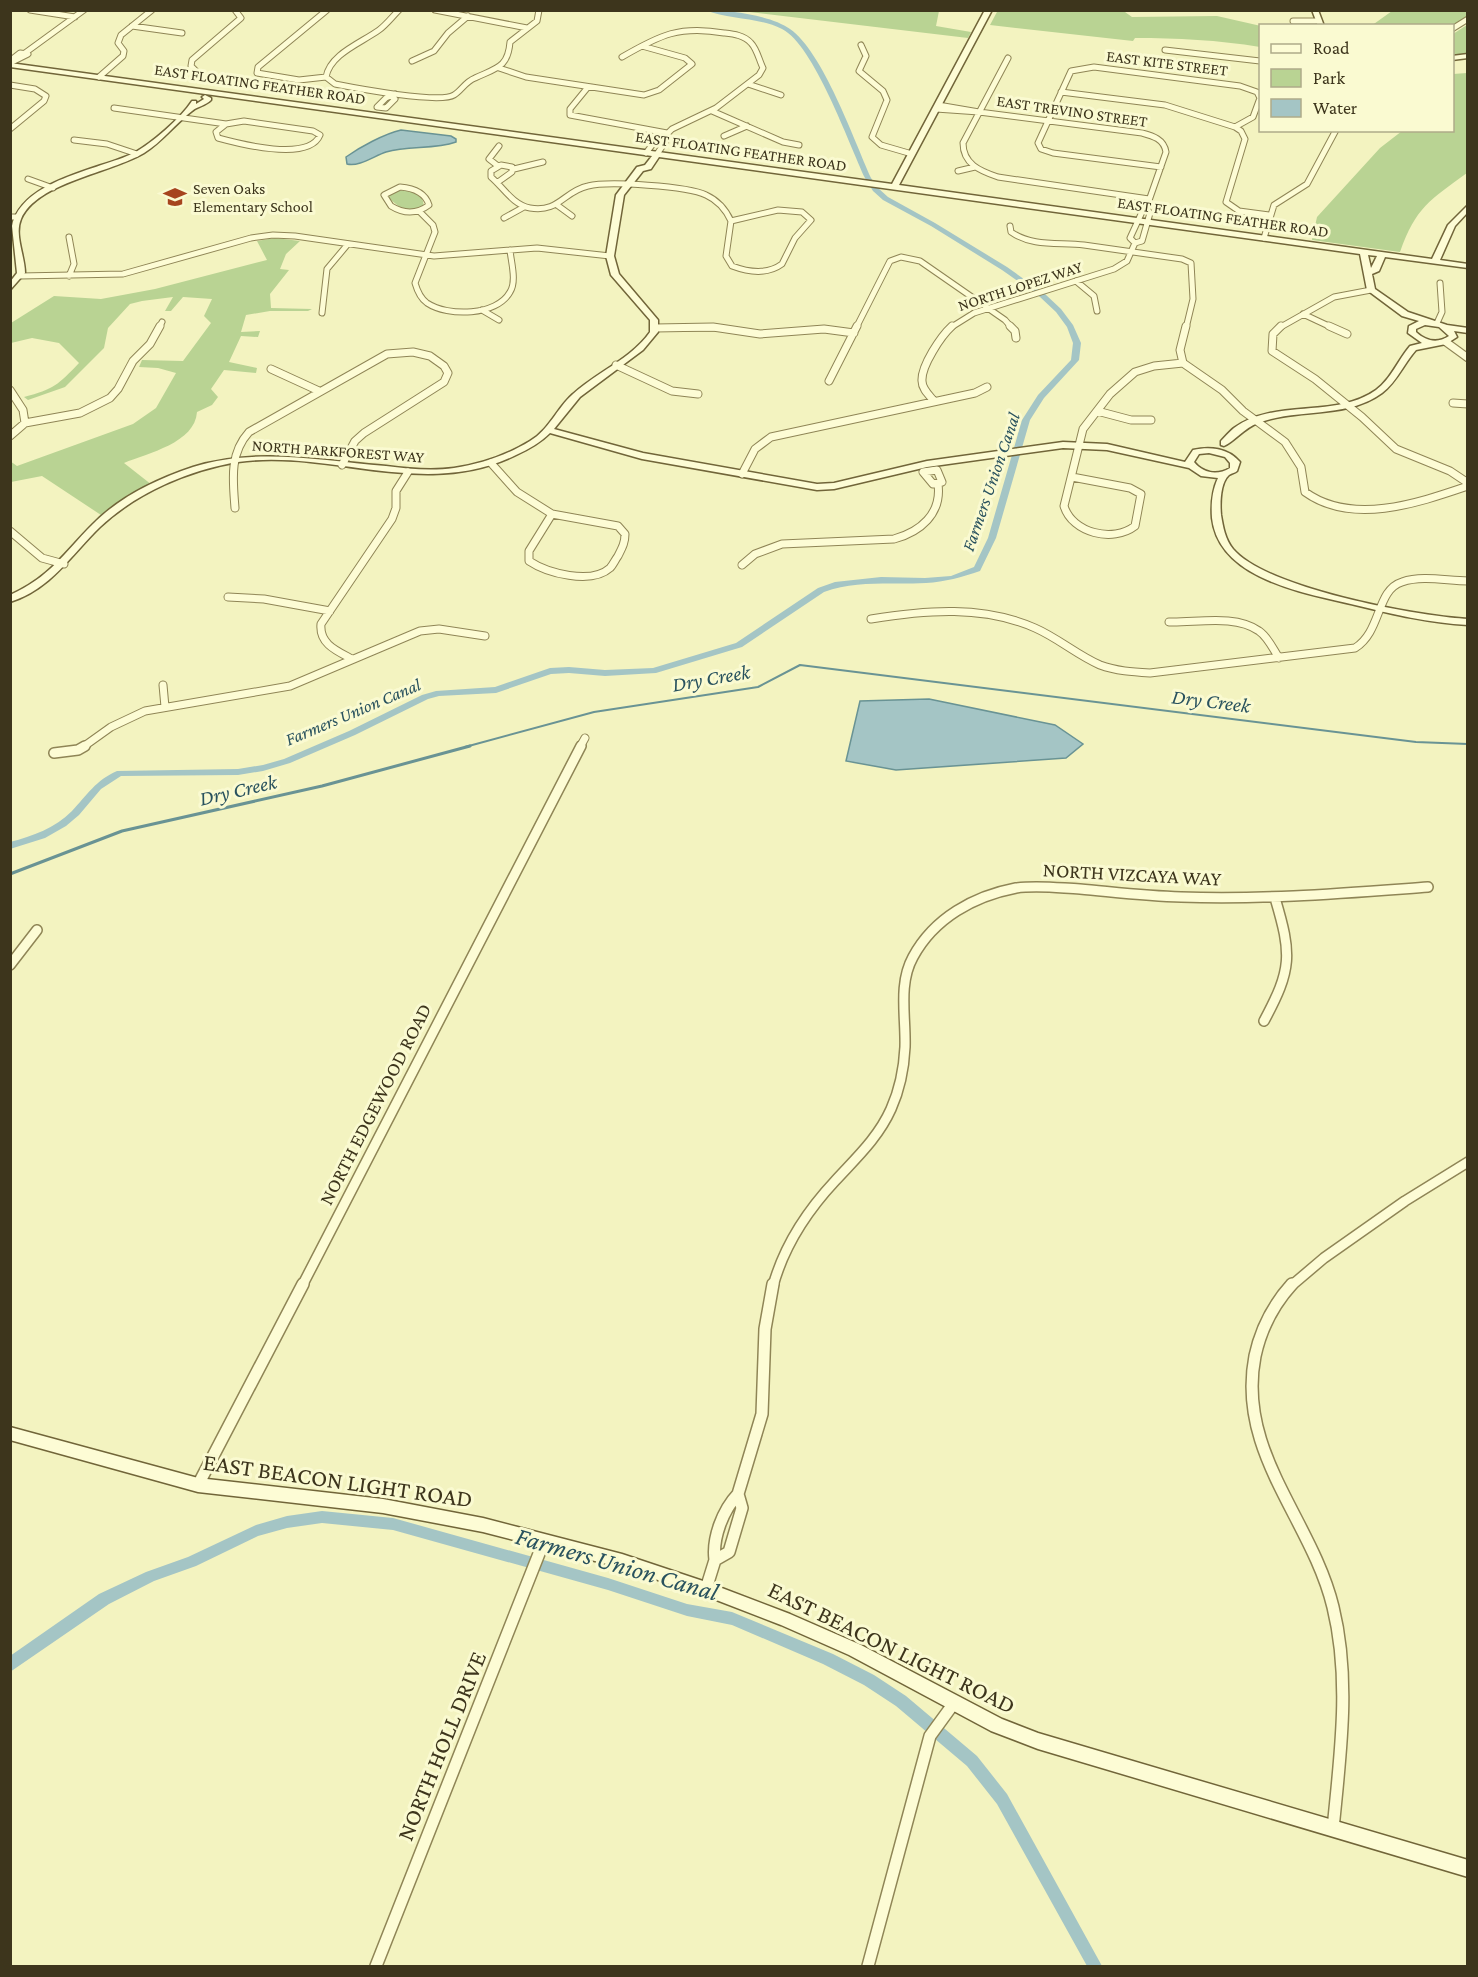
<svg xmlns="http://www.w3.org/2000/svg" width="1478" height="1977" font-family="'Crimson Pro',serif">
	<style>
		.green { fill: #b9d393 }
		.water { fill: #a4c5c5; stroke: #699394; stroke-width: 1.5 }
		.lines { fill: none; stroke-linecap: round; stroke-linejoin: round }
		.stream-far1 { stroke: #699394; stroke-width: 2 }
		.stream { stroke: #699394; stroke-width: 3 }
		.canal { fill: #a4c5c5; fill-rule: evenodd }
		.street-far3-casing { stroke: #8f8556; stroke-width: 7 }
		.street-far2-casing { stroke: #8f8556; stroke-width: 9 }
		.street-far1-casing { stroke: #8f8556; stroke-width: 12 }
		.street-casing { stroke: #8f8556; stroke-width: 14 }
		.secondary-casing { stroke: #716539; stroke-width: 3 }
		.street-far3 { stroke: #fdfcd5; stroke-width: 5 }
		.street-far2 { stroke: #fdfcd5; stroke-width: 7 }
		.street-far1 { stroke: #fdfcd5; stroke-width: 9 }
		.street { stroke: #fdfcd5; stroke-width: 11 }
		.secondary { fill: #fdfcd5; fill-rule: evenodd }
		.labels { text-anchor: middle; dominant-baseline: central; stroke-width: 6; stroke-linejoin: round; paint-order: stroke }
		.far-street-label { font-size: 16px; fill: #3d351c; stroke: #fafad1 }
		.far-poi-label { font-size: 16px; fill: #3d351c; stroke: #fafad1; text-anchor: start }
		.far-water-label { font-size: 18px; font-style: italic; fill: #29525e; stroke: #fafad1 }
		.street-label { font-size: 20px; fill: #3d351c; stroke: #fafad1 }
		.water-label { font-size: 21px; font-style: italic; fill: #29525e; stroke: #fafad1 }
		.near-street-label { font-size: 24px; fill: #3d351c; stroke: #fafad1 }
		.near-water-label { font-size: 26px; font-style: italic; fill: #29525e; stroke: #fafad1 }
	</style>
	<rect width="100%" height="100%" fill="#f3f3c0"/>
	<path class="green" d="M 998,10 L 1130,11 L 1125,12 L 1132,17 L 1217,16 L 1261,26 L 1260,47 C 1218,40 1177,38 1135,38 L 1133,41 L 990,25 Z
		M 741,11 L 939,11 L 936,26 L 971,32 L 968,38 Z
		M 1392,11 L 1467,11 L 1467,16 L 1453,26 L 1371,26 Z
		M 1467,25 L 1467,53 L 1453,56 L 1453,34 Z
		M 1467,73 L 1467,173 C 1430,200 1416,207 1400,252 L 1312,240 L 1317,217 L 1380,148 L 1402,131 L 1452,130 L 1453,74 Z
		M 406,190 C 413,192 426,197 423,206 C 409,213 400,209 389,198 L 389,195 L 395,191 Z
		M 275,238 L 300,241 L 286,254 L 280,269 L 289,270 L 270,294 L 271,308 L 312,309 L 308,311 L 270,311 L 246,315 L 241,332 L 260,331 L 258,337 L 241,336 L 229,362 L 257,368 L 256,373 L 224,370 L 211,389 L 218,397 L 212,405 L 197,412 C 195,443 148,453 124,463 L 152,485 L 117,503 L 101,515 L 42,476 L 11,482 L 10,461 L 17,466 L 133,424 L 156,408 L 176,373 L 158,368 L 139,367 L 142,360 L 183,361 L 211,323 L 204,316 L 212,299 L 183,297 L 171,311 L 165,311 L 173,297 L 142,301 L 130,304 L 108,328 L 104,348 L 65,387 L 28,400 L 24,397 C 54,389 58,385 79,363 L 59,343 L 32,338 L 11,343 L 11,323 L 54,296 L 101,299 L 155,289 L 267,260 L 257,241 Z"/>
	<path class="water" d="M 401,130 L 451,136 L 456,139 L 456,142 C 433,150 409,145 386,152 C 374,156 359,167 347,164 L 346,157 C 360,147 384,134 401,130 Z
		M 929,699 L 1055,725 L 1083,744 L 1066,758 L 896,770 L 846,761 L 860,701 Z"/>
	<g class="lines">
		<path class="stream-far1" d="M 465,747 L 594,712 L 758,687 L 800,665 L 1416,742 L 1468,744"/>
		<path class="stream" d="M 10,874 L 122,831 L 322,786 L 470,746"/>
		<path class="canal" d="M 705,10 C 728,10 771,15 790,29 C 823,52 854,140 871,178 L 878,188 L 888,197 L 935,223 L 1007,267 L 1045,294 L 1061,309 L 1073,325 L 1081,343 L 1079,360 L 1044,398 L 1030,420 L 996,538 L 980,571 C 962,577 945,582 926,583 C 891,585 857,580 824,592 L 742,647 L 656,673 L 605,676 L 569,673 L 551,674 L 496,693 L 439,696 L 428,699 L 355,735 L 290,763 L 263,771 L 238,775 L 121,776 L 101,789 L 79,815 L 66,826 L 45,838 L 10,849 L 10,842 C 33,836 55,828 72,811 C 87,795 96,780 117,771 L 238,769 L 263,765 L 284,759 L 349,731 L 422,695 L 436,691 L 495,687 L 550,668 L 569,667 L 605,670 L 653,668 L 736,643 L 818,588 L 835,582 L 881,577 L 925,578 L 951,576 L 974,567 L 988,538 L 1022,420 L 1038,395 L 1071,360 L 1073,343 L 1067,327 L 1056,312 L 1040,297 L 1002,270 L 931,226 L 883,200 L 873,191 L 865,178 C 849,144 814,45 782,29 C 758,17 730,20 705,10 Z
			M 322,1511 L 393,1518 L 608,1578 L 687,1604 L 732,1612 L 833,1654 L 874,1675 L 906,1696 L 977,1756 L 1007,1794 L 1102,1966 L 1087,1966 L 997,1804 L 967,1766 L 896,1706 L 864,1685 L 823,1664 L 732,1625 L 687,1616 L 608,1590 L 393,1530 L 322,1523 L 287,1528 L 258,1536 L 196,1566 L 154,1581 L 109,1604 L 10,1672 L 10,1656 L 99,1594 L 146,1572 L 188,1557 L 256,1525 L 287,1516 Z"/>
		<g class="street-far3-casing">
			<path id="street-far3" d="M 30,10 L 75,17
				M 327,10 L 258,67 L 257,73 L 299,80 L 326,77 L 335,84 C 355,88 440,104 454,95 C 462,90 465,82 475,78 C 496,68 508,68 510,42 L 537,21 L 539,10
				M 435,10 L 527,28
				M 1293,21 L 1319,21
				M 132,26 L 182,33
				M 1452,29 L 1468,19
				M 861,45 L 866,56 L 859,71 L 883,91 L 887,100 L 872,137 L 881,145 L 912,154
				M 1165,50 L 1260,61
				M 25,53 L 84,10
				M 622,57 C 660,35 680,25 724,33 C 733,34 744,35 751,43 C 757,49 759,60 763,68 L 759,75 L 716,108 L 672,129 L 663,138
				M 1008,58 L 963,143 C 963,164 980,171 998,177 L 1149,199
				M 412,61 L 434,51 L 448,33 L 468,16
				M 10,63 L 28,54 L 20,53 L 11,60 L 14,61
				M 499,68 L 526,77 L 644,95 L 659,90 L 692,64 L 685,58 L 642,46
				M 196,71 L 191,66 L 192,60 L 241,18 L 235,10
				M 99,77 L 123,56 L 124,51 L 118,43 L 121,35 L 152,10
				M 326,77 C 330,54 361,43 379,30 C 386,25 392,17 399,10
				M 748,84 L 781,95
				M 10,85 L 35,89 L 46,96 L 44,101 L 10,129
				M 588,87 L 570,109 L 570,115 L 667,133
				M 1061,92 L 1165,105 L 1235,127
				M 392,97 L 395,99 L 386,108 L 377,107 L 386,98 L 395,94
				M 114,108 L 226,124
				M 936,109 L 979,112 L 938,105
				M 712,111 L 783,142 L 799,145
				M 979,112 L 1142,133 C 1153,136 1164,139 1166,152 L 1146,209
				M 244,121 L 313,131 L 320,135 C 309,162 240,144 218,138 L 216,132 L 226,124 Z
				M 724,136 L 747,126
				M 74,140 L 107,144 L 137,154
				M 646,153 L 656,140 L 663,138 L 666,141 L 657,154
				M 498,166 L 489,159 L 499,146
				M 1161,167 L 1053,153 L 1041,149 L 1038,143 L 1071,71 L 1094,67 L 1240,86 L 1257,92 L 1260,98 L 1253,117 L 1235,127 L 1241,131 L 1245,139 L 1226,202 L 1239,211 L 1269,215
				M 514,169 L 543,162
				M 958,171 L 975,167
				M 28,179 L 53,188
				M 498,182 L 512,172 L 512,167 L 501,165 L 491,171 L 491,177 C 503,187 513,205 530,208 C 559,213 564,191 588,186 C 608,181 688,186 706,195 C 717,200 726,210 731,221
				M 400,187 C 413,188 425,192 429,205 C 417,214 404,214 391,206 L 384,195 Z
				M 557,205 L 572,216
				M 1146,209 L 1150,213 L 1142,241 L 1135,243 L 1130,238 L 1142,212 Z
				M 778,210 L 802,212 L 811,220 L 795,238 L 782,264 C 767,275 748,272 732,266 L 726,256 L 731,221 Z
				M 419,211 L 433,225 L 435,232 L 415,283 C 417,290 420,298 427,303 C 448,317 497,316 510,292 C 517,281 511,262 510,250
				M 10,217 L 18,217
				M 504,218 L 524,207
				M 1010,226 L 1011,232 C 1032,247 1060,242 1084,245 C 1117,250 1149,254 1182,259 L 1191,263 L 1193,299 L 1186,328
				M 69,237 L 74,264 L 69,276
				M 1264,238 L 1274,205 L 1307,184 L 1336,130
				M 20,276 L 123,274 L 251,238 L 273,235 L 295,236 L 434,256 L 537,248 L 610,256
				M 1076,281 L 1094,296 L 1097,311
				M 482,310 L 499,320
				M 322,313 L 327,269 L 348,244
				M 1303,314 L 1333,328
				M 1437,323 L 1442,312 L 1440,283
				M 159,328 L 162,322
				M 681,328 L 717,328
				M 856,328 L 890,261 L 901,257 L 920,261 L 1005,320 L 1012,328
				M 950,328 L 974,313 L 1114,269 L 1127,261 L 1135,243
				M 1279,328 L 1334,297 L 1371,290"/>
		</g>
		<g class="street-far2-casing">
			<path id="street-far2" d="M 1010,326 L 1015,331 L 1016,338
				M 1186,326 L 1180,350 L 1183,363 L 1222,390 L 1243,411 L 1285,442 L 1301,467 L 1305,492 C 1352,526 1418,503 1468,486
				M 1281,326 L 1273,334 L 1272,351 L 1315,379 L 1362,417 L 1396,449 L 1450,471 L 1468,483
				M 1329,326 L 1347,334
				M 655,328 L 713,327 L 760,334 L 824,329 L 854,333
				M 1446,342 L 1468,358
				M 616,365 L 672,391 L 698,394
				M 271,369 L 319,391
				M 829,381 L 857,326
				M 10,390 L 23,410 L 25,423
				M 934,401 C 929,395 922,389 922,381 C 921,366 941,336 952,326
				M 1453,403 L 1468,404
				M 1097,411 L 1131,420 L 1151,420
				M 10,436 L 25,423 L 80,413 L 110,398 L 118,389 L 133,361 L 150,344 L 160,326
				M 491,463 L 517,492 L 552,514
				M 937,470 L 942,482 L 933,484 L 923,472 Z
				M 742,474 L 755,449 L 771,437 L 975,393 L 987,387
				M 1072,477 L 1130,488 L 1141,494 L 1135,526 C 1113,543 1072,533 1064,506 L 1083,429 L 1110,394 L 1135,372 L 1154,366 L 1183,363
				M 235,508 C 233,481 229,454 249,432 L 387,354 L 413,352 L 430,356 L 444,366 L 448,373 L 444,382 L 364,433 L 355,441 L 342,465
				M 552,514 L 618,526 L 625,534 C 625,543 622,548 618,556 C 615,560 613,565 610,568 C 591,585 547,573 529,561 L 529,551 Z
				M 10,531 L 42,558 L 64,564
				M 742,565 L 755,554 L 782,544 L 894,539 C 920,532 942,514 938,484
				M 228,597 L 264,599 L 330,611
				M 871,619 C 926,610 983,605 1035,628 C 1058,638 1077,655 1100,665 C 1116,671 1133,672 1150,673 L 1355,648 C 1382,631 1376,590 1402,582 C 1423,575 1447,581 1468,581
				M 1169,622 C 1196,623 1235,614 1259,631 C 1268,637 1273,649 1279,658
				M 352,659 C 337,651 319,644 321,624 L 392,519 L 396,508 L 396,491 L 408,472
				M 163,685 L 165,707
				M 83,747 L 111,727 L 145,711 L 290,686 L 420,631 L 439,629 L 485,636
				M 580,747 L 585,738"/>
		</g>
		<g class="street-far1-casing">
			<path id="street-far1" d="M 54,753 L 78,750 L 85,746
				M 10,965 L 37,930
				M 1264,1021 C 1292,969 1292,955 1275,898
				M 302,1286 L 581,746
				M 773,1286 C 784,1246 807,1211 835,1181 C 856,1158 878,1138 891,1109 C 900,1089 904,1068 905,1047 C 906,1017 898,984 913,957 C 934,918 974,896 1016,888 C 1038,885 1059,888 1080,889 C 1114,892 1147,896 1181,897 C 1264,900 1346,893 1428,887
				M 1291,1286 L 1324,1258 L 1405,1201 L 1468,1162"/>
		</g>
		<g class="street-casing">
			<path id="street" d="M 1292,1284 C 1273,1305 1261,1328 1255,1356 C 1236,1452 1312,1520 1333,1607 C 1351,1680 1340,1756 1333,1829
				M 198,1485 L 303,1284
				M 738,1494 L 762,1414 L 765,1329 L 773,1284
				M 738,1494 L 742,1508 L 729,1552 L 715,1560 C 712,1538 723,1510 738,1494 Z
				M 706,1589 L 715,1560
				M 376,1966 L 544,1541
				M 868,1966 L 930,1736 L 954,1703"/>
		</g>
		<g class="secondary-casing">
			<path id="secondary" d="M 985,10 L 992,10 L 899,185 L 1432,259 L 1448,225 L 1468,205 L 1468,212 L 1455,226 L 1440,260 L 1468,264 L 1468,268 L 1385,257 L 1379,271 L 1372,274 L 1375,289 L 1408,312 L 1447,325 L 1468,328 L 1468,333 L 1454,331 L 1457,337 L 1446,344 L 1416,350 C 1404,363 1397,382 1382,393 C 1347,419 1297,408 1258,423 C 1244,428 1235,441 1224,446 L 1221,445 L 1221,441 C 1225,437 1229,432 1234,428 C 1275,398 1335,419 1376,390 C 1391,379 1398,360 1410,346 L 1422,343 L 1408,333 L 1409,326 L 1419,321 L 1402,316 L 1367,290 L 1360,254 L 659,157 L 651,169 L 643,171 L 624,195 L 614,256 L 619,274 L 658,320 L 658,332 L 643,350 L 580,397 L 554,429 L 643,453 L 817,484 L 834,483 L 927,461 L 1063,442 L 1107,444 L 1185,462 L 1193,450 C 1210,446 1228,448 1240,462 L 1237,471 C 1235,473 1232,473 1229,475 C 1220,483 1220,504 1221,515 C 1223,527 1225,539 1233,549 C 1266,588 1415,616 1468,619 L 1468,625 C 1429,623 1392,614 1355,605 C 1306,593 1219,580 1212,518 C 1211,504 1212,491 1218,478 L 1201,476 L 1189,468 L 1107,450 L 1063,448 L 927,467 L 834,489 L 817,490 L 642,459 L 550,433 C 540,443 529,449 516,455 C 424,500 331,449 238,462 C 189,470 136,493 100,527 C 71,555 51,589 10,602 L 10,595 C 50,577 63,554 92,525 C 119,497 157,479 193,467 C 257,447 321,461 386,466 C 408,469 432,471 454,468 C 481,464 507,455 530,441 C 549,430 557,408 573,394 C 597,372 631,359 650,332 L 650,320 L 611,275 L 606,256 L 616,195 L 637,167 L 645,165 L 652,156 L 10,67 L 10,63 L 892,184 ZM 1368,255 L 1377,256 L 1371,268 ZM 1425,325 L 1439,327 L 1449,336 C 1437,344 1426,341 1416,332 L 1416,329 ZM 1209,453 L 1225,457 L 1230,463 L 1230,468 C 1217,476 1203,473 1194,462 L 1199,454 Z
				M 1312,10 L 1318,10 L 1324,26 L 1318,26 Z
				M 1468,54 L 1468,58 L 1452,60 L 1452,56 Z
				M 205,95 L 211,98 L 211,100 C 205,106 198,106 192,111 C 175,124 162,142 144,153 C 111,173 37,182 21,219 C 14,235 25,256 25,273 L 10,290 L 10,282 L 17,273 L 12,226 C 22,180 98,170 134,153 C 152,143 181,118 192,101 L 196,101 L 196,104 L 204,99 L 202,97 Z
				M 10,1427 L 198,1478 L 383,1499 L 483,1518 L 622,1554 L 706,1582 L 790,1614 L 861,1645 L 1002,1719 L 1038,1733 L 1468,1860 L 1468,1877 L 1038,1749 L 991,1731 L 849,1655 L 781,1625 L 706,1596 L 622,1568 L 483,1532 L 383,1513 L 198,1492 L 10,1440 Z"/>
		</g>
		<use href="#street-far3" class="street-far3"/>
		<use href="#street-far2" class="street-far2"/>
		<use href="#street-far1" class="street-far1"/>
		<use href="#street" class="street"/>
		<use href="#secondary" class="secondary"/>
	</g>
	<defs>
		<g id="school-bare" transform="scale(1.8)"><path d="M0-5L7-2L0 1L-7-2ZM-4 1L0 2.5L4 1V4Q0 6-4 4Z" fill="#a6441e" stroke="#fafad1" stroke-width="2.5" paint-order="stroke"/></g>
	</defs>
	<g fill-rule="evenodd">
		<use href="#school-bare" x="175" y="197"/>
	</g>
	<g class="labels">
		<g class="far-street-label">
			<text transform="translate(1167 63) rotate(7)">EAST KITE STREET</text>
			<text transform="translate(260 84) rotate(8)">EAST FLOATING FEATHER ROAD</text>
			<text transform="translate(1072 111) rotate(8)">EAST TREVINO STREET</text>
			<text transform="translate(741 151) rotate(8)">EAST FLOATING FEATHER ROAD</text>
			<text transform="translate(1223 217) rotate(8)">EAST FLOATING FEATHER ROAD</text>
			<text transform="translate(1020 286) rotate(-18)">NORTH LOPEZ WAY</text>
			<text transform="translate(338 451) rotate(4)">NORTH PARKFOREST WAY</text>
		</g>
		<g class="far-poi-label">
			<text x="193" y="188">Seven Oaks<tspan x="193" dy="18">Elementary School</tspan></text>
		</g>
		<g class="far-water-label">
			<text transform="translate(991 482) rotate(-71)">Farmers Union Canal</text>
			<text transform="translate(353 712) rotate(-23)">Farmers Union Canal</text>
		</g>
		<g class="street-label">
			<text transform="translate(1132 874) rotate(3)">NORTH VIZCAYA WAY</text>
			<text transform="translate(375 1104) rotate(-63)">NORTH EDGEWOOD ROAD</text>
		</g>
		<g class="water-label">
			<text transform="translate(711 678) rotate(-10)">Dry Creek</text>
			<text transform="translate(1211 701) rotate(7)">Dry Creek</text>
			<text transform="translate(238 790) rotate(-13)">Dry Creek</text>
		</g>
		<g class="near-street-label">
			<text transform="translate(338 1480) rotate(8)">EAST BEACON LIGHT ROAD</text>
			<text transform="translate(892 1647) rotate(26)">EAST BEACON LIGHT ROAD</text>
			<text transform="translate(441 1746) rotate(-68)">NORTH HOLL DRIVE</text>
		</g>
		<g class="near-water-label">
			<text transform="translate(617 1564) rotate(16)">Farmers Union Canal</text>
		</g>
	</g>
	<rect width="1478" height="1977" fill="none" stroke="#3d351c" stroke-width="24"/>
	<rect x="1259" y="24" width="195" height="108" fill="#fafad1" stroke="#aeab89" stroke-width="1.5"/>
	<rect x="1271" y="44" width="30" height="9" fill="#fdfcd5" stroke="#aeab89" stroke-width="1.5"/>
	<text x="1313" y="54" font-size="18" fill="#3d351c">Road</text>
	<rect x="1271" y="69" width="30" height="18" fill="#b9d393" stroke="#aeab89" stroke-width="1.5"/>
	<text x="1313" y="84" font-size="18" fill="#3d351c">Park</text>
	<rect x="1271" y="99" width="30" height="18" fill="#a4c5c5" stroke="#aeab89" stroke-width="1.5"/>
	<text x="1313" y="114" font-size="18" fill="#3d351c">Water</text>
</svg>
